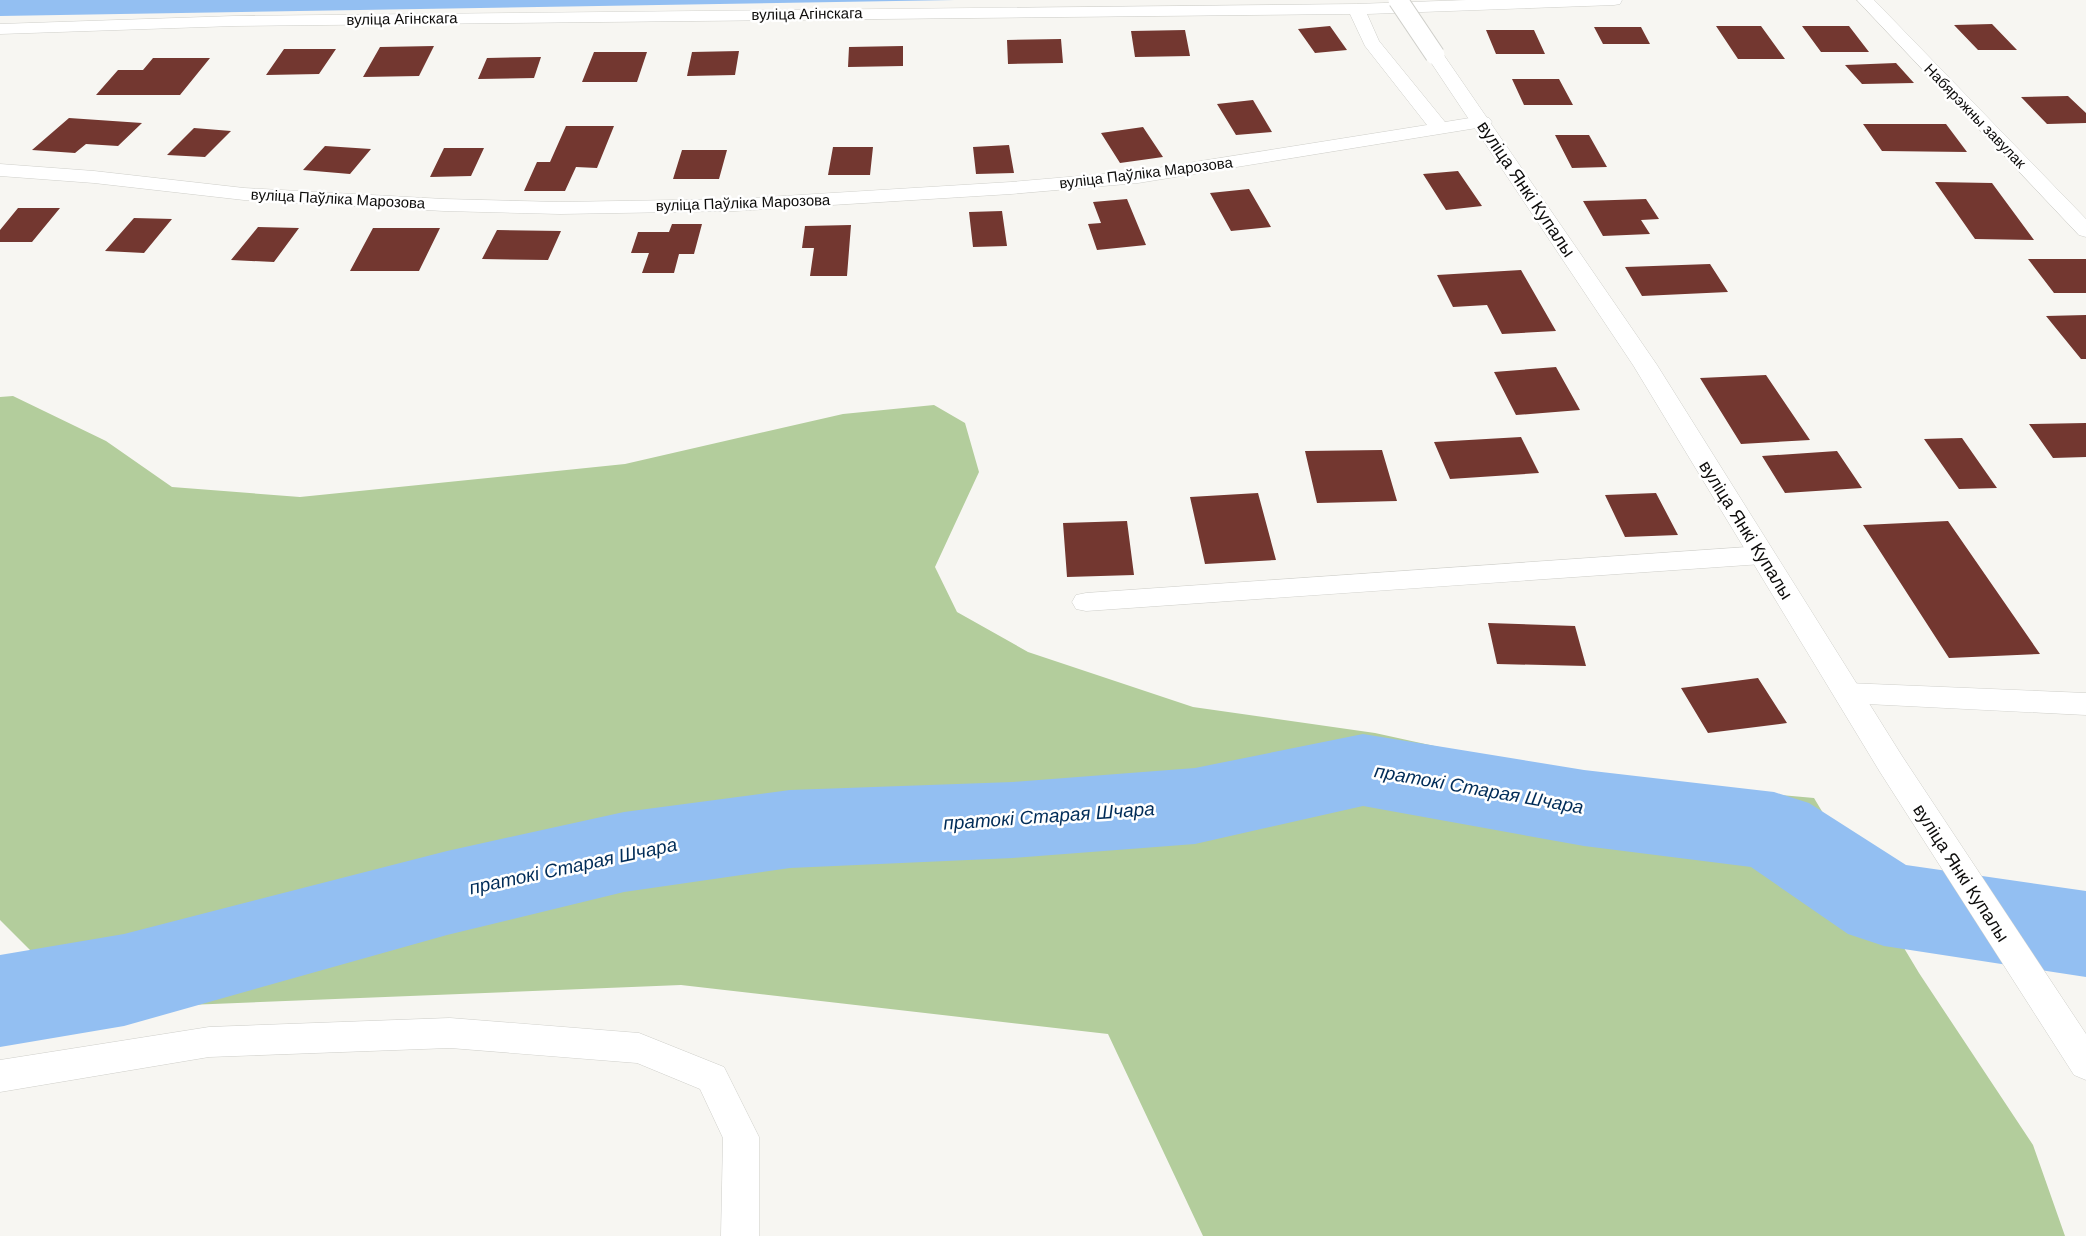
<svg xmlns="http://www.w3.org/2000/svg" width="2086" height="1236" font-family="'DM Sans',sans-serif">
	<style>
		.green { fill: #b3cd9c }
		.water { fill: #93bff2 }
		.lines { fill: none; stroke-linecap: round; stroke-linejoin: round }
		.river { fill: #93bff2; fill-rule: evenodd }
		.building { fill: #733730 }
		.minor-casing { stroke: #cfcfca; stroke-width: 1 }
		.major-casing { stroke: #cfcfca; stroke-width: 1 }
		.minor { fill: #fff; fill-rule: evenodd }
		.major { fill: #fff; fill-rule: evenodd }
		.major-bridge-casing { stroke: #cfcfca; stroke-width: 21; stroke-linecap: butt }
		.major-bridge { stroke: #fff; stroke-width: 19 }
		.labels { text-anchor: middle; dominant-baseline: central; stroke-width: 5; stroke-linejoin: round; paint-order: stroke }
		.far-street-label { font-size: 15px; fill: #0e0d0c; stroke: #fff }
		.street-label { font-size: 18px; fill: #0e0d0c; stroke: #fff }
		.water-label { font-size: 19px; font-style: italic; fill: #002c58; stroke: #fff }
	</style>
	<rect width="100%" height="100%" fill="#f7f6f2"/>
	<path class="green" d="M 13,396 L 106,441 L 172,487 L 300,497 L 625,464 L 843,414 L 934,405 L 965,423 L 979,472 L 935,567 L 957,612 L 1028,652 L 1193,707 L 1375,733 L 1576,777 L 1814,798 L 1919,973 L 2033,1145 L 2065,1236 L 1203,1236 L 1108,1034 L 681,985 L 89,1009 L 0,920 L 0,397 Z"/>
	<path class="water" d="M 0,0 L 955,0 L 0,16 Z"/>
	<g class="lines">
		<path class="river" d="M 1363,734 L 1584,770 L 1774,792 L 1809,803 L 1906,865 L 2086,891 L 2086,977 L 1884,946 L 1848,934 L 1751,867 L 1584,846 L 1363,806 L 1195,844 L 1013,858 L 790,868 L 624,892 L 447,935 L 124,1026 L 0,1047 L 0,955 L 124,934 L 447,851 L 624,812 L 790,790 L 1013,782 L 1195,768 Z"/>
	</g>
	<path class="building" d="M 1992,24 L 2017,50 L 1978,50 L 1954,25 Z
		M 1330,26 L 1347,50 L 1315,53 L 1298,29 Z
		M 1716,26 L 1761,26 L 1785,59 L 1738,59 Z
		M 1802,26 L 1849,26 L 1869,52 L 1821,52 Z
		M 1594,27 L 1641,27 L 1650,44 L 1603,44 Z
		M 1185,30 L 1190,56 L 1135,57 L 1131,31 Z
		M 1486,30 L 1534,30 L 1545,54 L 1496,54 Z
		M 1061,39 L 1063,63 L 1008,64 L 1007,40 Z
		M 434,46 L 419,76 L 363,77 L 380,47 Z
		M 903,46 L 903,66 L 848,67 L 849,47 Z
		M 284,49 L 336,49 L 319,74 L 266,75 Z
		M 739,51 L 735,75 L 687,76 L 692,52 Z
		M 594,52 L 647,52 L 637,82 L 582,82 Z
		M 541,57 L 534,78 L 478,79 L 487,58 Z
		M 153,58 L 210,58 L 180,95 L 96,95 L 118,70 L 143,70 Z
		M 1896,63 L 1914,83 L 1862,84 L 1845,65 Z
		M 1512,79 L 1559,79 L 1573,105 L 1524,105 Z
		M 2068,96 L 2086,113 L 2086,123 L 2047,124 L 2021,97 Z
		M 1253,100 L 1272,132 L 1236,135 L 1217,104 Z
		M 69,118 L 142,123 L 118,146 L 86,144 L 75,153 L 32,150 Z
		M 1863,124 L 1946,124 L 1967,152 L 1882,151 Z
		M 566,126 L 614,126 L 597,168 L 576,167 L 565,191 L 524,191 L 537,162 L 550,162 Z
		M 1143,127 L 1163,157 L 1120,163 L 1101,133 Z
		M 194,128 L 231,131 L 205,157 L 167,155 Z
		M 1555,135 L 1589,135 L 1607,167 L 1572,168 Z
		M 1009,145 L 1014,173 L 976,174 L 973,147 Z
		M 325,146 L 371,149 L 350,174 L 303,170 Z
		M 833,147 L 873,147 L 870,175 L 828,175 Z
		M 444,148 L 484,148 L 471,176 L 430,177 Z
		M 682,150 L 727,150 L 719,179 L 673,179 Z
		M 1458,171 L 1482,206 L 1446,210 L 1423,174 Z
		M 1935,182 L 1992,183 L 2034,240 L 1975,239 Z
		M 1249,189 L 1271,227 L 1231,231 L 1210,193 Z
		M 1127,199 L 1146,245 L 1097,250 L 1088,224 L 1101,223 L 1093,202 Z
		M 1646,199 L 1659,219 L 1641,220 L 1650,234 L 1603,236 L 1583,201 Z
		M 18,208 L 60,208 L 32,242 L 0,242 L 0,230 Z
		M 1002,211 L 1007,246 L 973,247 L 969,212 Z
		M 134,218 L 172,219 L 144,253 L 105,251 Z
		M 672,224 L 702,224 L 694,254 L 679,254 L 674,273 L 642,273 L 649,253 L 631,253 L 638,232 L 669,232 Z
		M 851,225 L 847,276 L 810,276 L 814,248 L 802,248 L 805,226 Z
		M 258,227 L 299,228 L 274,262 L 231,260 Z
		M 373,228 L 440,228 L 419,271 L 350,271 Z
		M 497,230 L 561,231 L 548,260 L 482,259 Z
		M 2028,259 L 2086,259 L 2086,293 L 2054,293 Z
		M 1710,264 L 1728,292 L 1642,296 L 1625,267 Z
		M 1521,270 L 1556,331 L 1502,334 L 1487,305 L 1453,307 L 1437,275 Z
		M 2086,315 L 2086,359 L 2081,359 L 2046,316 Z
		M 1556,367 L 1580,410 L 1516,415 L 1494,372 Z
		M 1766,375 L 1810,440 L 1741,444 L 1700,378 Z
		M 2086,423 L 2086,457 L 2053,458 L 2029,424 Z
		M 1521,437 L 1539,473 L 1450,479 L 1434,442 Z
		M 1962,438 L 1997,488 L 1959,489 L 1924,439 Z
		M 1382,450 L 1397,501 L 1317,503 L 1305,451 Z
		M 1837,451 L 1862,488 L 1785,493 L 1762,456 Z
		M 1258,493 L 1276,560 L 1205,564 L 1190,497 Z
		M 1656,493 L 1678,535 L 1625,537 L 1605,495 Z
		M 1127,521 L 1134,575 L 1067,577 L 1063,523 Z
		M 1948,521 L 2040,654 L 1949,658 L 1863,525 Z
		M 1488,623 L 1575,626 L 1586,666 L 1497,664 Z
		M 1758,678 L 1787,723 L 1708,733 L 1681,688 Z"/>
	<g class="lines">
		<g class="minor-casing">
			<path id="minor" d="M 1467,0 L 1622,0 L 1620,4 L 1614,5 L 1367,14 L 1379,41 L 1445,122 L 1482,116 L 1489,118 L 1492,122 L 1489,126 L 1138,183 L 1011,194 L 735,211 L 560,214 L 444,211 L 244,200 L 94,183 L 0,176 L 0,164 L 94,171 L 244,188 L 444,199 L 560,202 L 735,199 L 1011,182 L 1138,171 L 1427,125 L 1365,46 L 1350,14 L 234,26 L 0,34 L 0,24 L 234,16 L 1356,4 Z
				M 1857,0 L 1874,0 L 2086,219 L 2086,237 L 2079,235 Z
				M 1762,546 L 1771,549 L 1775,555 L 1771,561 L 1762,564 L 1086,611 L 1076,609 L 1072,602 L 1076,595 L 1086,593 Z
				M 1847,683 L 2086,693 L 2086,715 L 1847,703 L 1837,700 L 1833,693 L 1837,686 Z
				M 450,1018 L 639,1033 L 724,1067 L 759,1137 L 759,1236 L 721,1236 L 723,1138 L 700,1089 L 637,1063 L 450,1048 L 209,1057 L 0,1092 L 0,1060 L 209,1027 Z"/>
		</g>
		<g class="major-casing">
			<path id="major" d="M 1435,50 L 1441,51 L 1657,365 L 1902,756 L 2086,1034 L 2086,1080 L 2074,1075 L 1880,772 L 1633,365 L 1426,55 L 1429,51 Z"/>
		</g>
		<use href="#minor" class="minor"/>
		<use href="#major" class="major"/>
		<g class="major-bridge-casing">
			<path id="major-bridge" d="M 1398,0 L 1435,55"/>
		</g>
		<use href="#major-bridge" class="major-bridge"/>
	</g>
	<g class="labels">
		<g class="far-street-label">
			<text transform="translate(807 14) rotate(-1)">вуліца Агінскага</text>
			<text transform="translate(402 19) rotate(-1)">вуліца Агінскага</text>
			<text transform="translate(1975 116) rotate(46)">Набярэжны завулак</text>
			<text transform="translate(1146 173) rotate(-7)">вуліца Паўліка Марозова</text>
			<text transform="translate(338 199) rotate(3)">вуліца Паўліка Марозова</text>
			<text transform="translate(743 203) rotate(-2)">вуліца Паўліка Марозова</text>
		</g>
		<g class="street-label">
			<text transform="translate(1526 189) rotate(56)">вуліца Янкі Купалы</text>
			<text transform="translate(1746 530) rotate(58)">вуліца Янкі Купалы</text>
			<text transform="translate(1961 873) rotate(57)">вуліца Янкі Купалы</text>
		</g>
		<g class="water-label">
			<text transform="translate(1479 789) rotate(10)">пратокі Старая Шчара</text>
			<text transform="translate(1049 816) rotate(-4)">пратокі Старая Шчара</text>
			<text transform="translate(573 866) rotate(-12)">пратокі Старая Шчара</text>
		</g>
	</g>
</svg>
